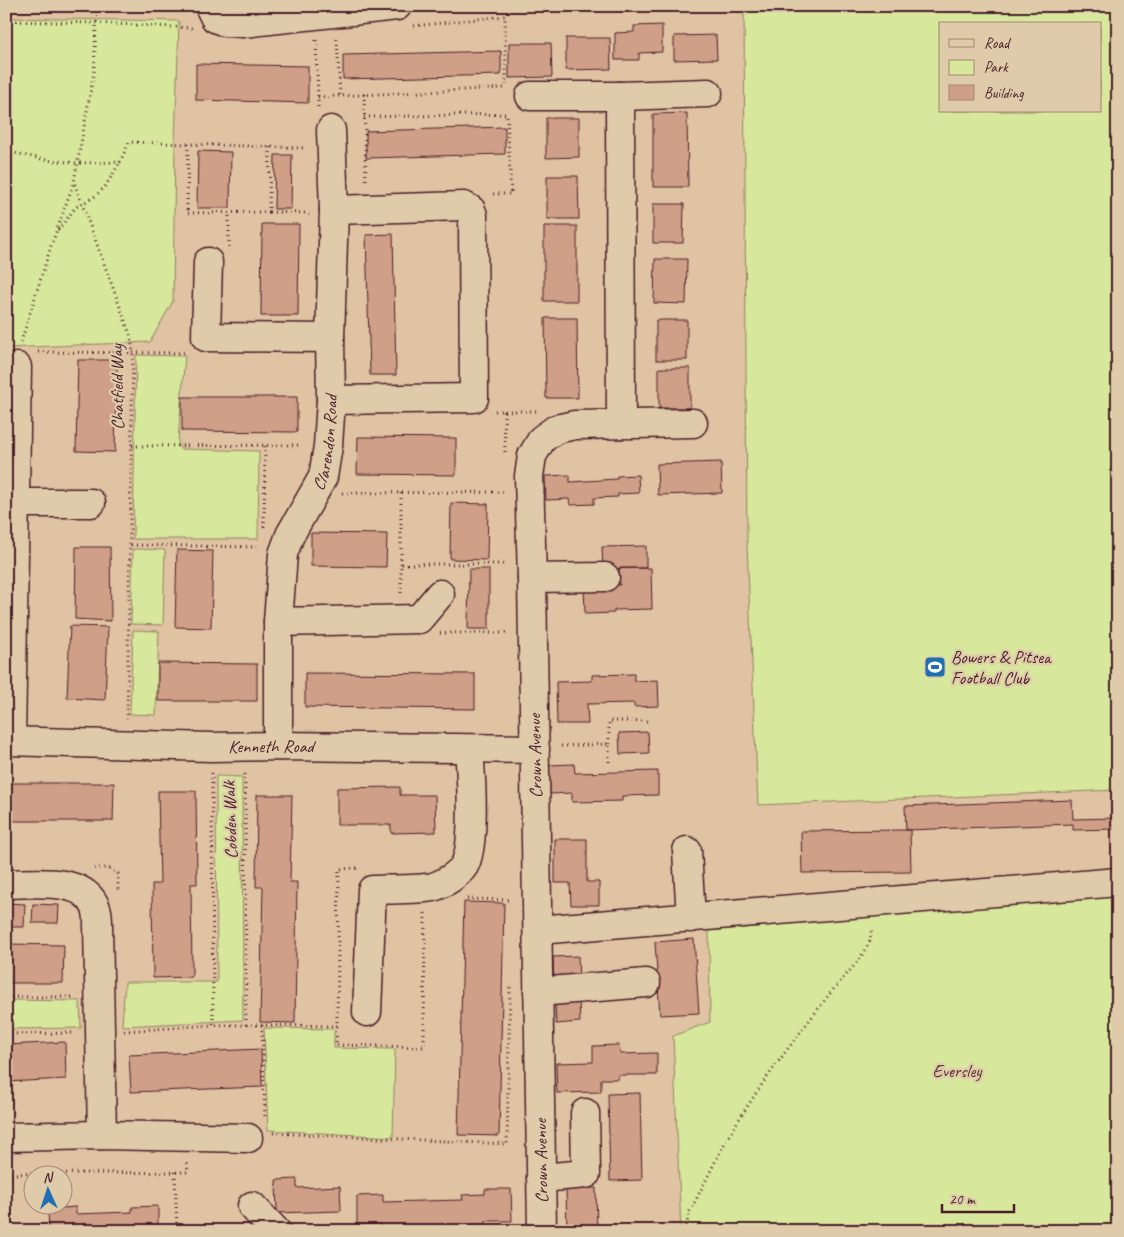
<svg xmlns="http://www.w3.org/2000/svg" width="1124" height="1237" font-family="Caveat,sans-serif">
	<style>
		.green { fill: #d7e79b; stroke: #908363; fill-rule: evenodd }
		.building { fill: #d09f87; stroke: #4a1f2b }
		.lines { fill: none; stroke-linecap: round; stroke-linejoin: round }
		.minor-casing { stroke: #4a1f2b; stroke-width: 31 }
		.path { stroke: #4a1f2b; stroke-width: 3; stroke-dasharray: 1 4; stroke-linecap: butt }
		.minor { stroke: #dfcba9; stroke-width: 28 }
		.labels { text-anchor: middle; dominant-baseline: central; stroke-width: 4.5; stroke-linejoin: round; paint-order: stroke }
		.street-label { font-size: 18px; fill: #4a1f2b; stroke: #dfcba9 }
		.poi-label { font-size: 18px; fill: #4a1f2b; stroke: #dfcba9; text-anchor: start }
		.park-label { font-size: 18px; fill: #583336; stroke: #dfcba9 }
	</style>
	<rect width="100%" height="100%" fill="#e0c3a2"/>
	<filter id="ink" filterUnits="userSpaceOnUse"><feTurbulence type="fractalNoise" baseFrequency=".02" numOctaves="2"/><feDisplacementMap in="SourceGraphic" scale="10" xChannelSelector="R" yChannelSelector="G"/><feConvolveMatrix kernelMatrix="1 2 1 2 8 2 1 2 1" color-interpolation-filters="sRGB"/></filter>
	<g filter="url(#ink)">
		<path class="green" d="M 744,6 L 1118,6 L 1118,790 L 758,805 L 747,544 ZM 940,24 L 1100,24 L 1100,111 L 940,111 Z
			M 6,18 L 179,21 L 175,141 L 173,301 L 150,342 L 6,348 Z
			M 136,355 L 185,356 L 178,441 L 180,449 L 259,451 L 258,539 L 133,539 Z
			M 133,549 L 165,550 L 163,625 L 131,624 Z
			M 133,630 L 159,631 L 156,715 L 130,714 Z
			M 216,776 L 242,777 L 243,1020 L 122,1026 L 125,982 L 217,982 Z
			M 1118,895 L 1118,1231 L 681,1231 L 673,1036 L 710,1022 L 709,931 Z
			M 6,1000 L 80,1001 L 81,1028 L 6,1029 Z
			M 264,1028 L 334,1029 L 334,1048 L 395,1049 L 393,1137 L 268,1130 Z"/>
		<path class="building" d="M 662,25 L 662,52 L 639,53 L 639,60 L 615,60 L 615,33 L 634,32 L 634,26 Z
			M 716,35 L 717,59 L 674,60 L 674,36 Z
			M 566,38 L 610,38 L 611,69 L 566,70 Z
			M 509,43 L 551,43 L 552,77 L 509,78 Z
			M 501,51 L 501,75 L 343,79 L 343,55 Z
			M 196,64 L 308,66 L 308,103 L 196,100 Z
			M 687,113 L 688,187 L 653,187 L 653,114 Z
			M 546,118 L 579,118 L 579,157 L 546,158 Z
			M 505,127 L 505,154 L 366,158 L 366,131 Z
			M 198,151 L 231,152 L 230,208 L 197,208 Z
			M 275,155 L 292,155 L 291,209 L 274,209 Z
			M 547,176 L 578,176 L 579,219 L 547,219 Z
			M 653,204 L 684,204 L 683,243 L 653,243 Z
			M 262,224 L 299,224 L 298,316 L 261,316 Z
			M 544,226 L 577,226 L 577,301 L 544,301 Z
			M 393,234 L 396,375 L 370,375 L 366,235 Z
			M 655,259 L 687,259 L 686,304 L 654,303 Z
			M 545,318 L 577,318 L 578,398 L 546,398 Z
			M 656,320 L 687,320 L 687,360 L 656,360 Z
			M 78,360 L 117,360 L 115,452 L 76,451 Z
			M 659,368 L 690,368 L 690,408 L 659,408 Z
			M 182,397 L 297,397 L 297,432 L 182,431 Z
			M 358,437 L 456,438 L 456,475 L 357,474 Z
			M 721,462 L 722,493 L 658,495 L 657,464 Z
			M 570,475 L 570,482 L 617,479 L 617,476 L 638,475 L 639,493 L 618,494 L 618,497 L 594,498 L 594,504 L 570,505 L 569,499 L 546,500 L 545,476 Z
			M 451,503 L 488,504 L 487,560 L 450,559 Z
			M 311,533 L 387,534 L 386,567 L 311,566 Z
			M 646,546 L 646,568 L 603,569 L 602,547 Z
			M 76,547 L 110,547 L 111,621 L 75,619 Z
			M 177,550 L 213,551 L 211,628 L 175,627 Z
			M 619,568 L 651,568 L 652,609 L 614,610 L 614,613 L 585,614 L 584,586 L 620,585 Z
			M 469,569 L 489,569 L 489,629 L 468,629 Z
			M 70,626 L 108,627 L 105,700 L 67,698 Z
			M 158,663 L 257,664 L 257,701 L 158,701 Z
			M 305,673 L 475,674 L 475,709 L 305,707 Z
			M 634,674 L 634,681 L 658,680 L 659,706 L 634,707 L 634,703 L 587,704 L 588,724 L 557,724 L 556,682 L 592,681 L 592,675 Z
			M 648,732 L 649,753 L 620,754 L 619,733 Z
			M 574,764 L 575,773 L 658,771 L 658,795 L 622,796 L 622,801 L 572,802 L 572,793 L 550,794 L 549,765 Z
			M 6,783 L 114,783 L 113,821 L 6,821 Z
			M 400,787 L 400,795 L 435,795 L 436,832 L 391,833 L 391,825 L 337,825 L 337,788 Z
			M 158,791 L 196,791 L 197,884 L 191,884 L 192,977 L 153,978 L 152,884 L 160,884 Z
			M 257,795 L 292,795 L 290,882 L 297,882 L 295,1023 L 260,1022 L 263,887 L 256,887 Z
			M 1072,800 L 1073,819 L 1118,818 L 1118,829 L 1073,830 L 1073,824 L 906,830 L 905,806 Z
			M 906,830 L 910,830 L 911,872 L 802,873 L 801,831 Z
			M 555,839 L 587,839 L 587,882 L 599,882 L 599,905 L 571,905 L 570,883 L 555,883 Z
			M 464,902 L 504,903 L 499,1136 L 458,1135 Z
			M 6,903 L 25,904 L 24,927 L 6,927 Z
			M 33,904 L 59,905 L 58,923 L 32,923 Z
			M 694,939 L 699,1013 L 660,1015 L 655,942 Z
			M 6,944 L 64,945 L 63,983 L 6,983 Z
			M 578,956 L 579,981 L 554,982 L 553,957 Z
			M 579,1000 L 580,1022 L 556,1024 L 555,1001 Z
			M 65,1042 L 66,1079 L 6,1082 L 6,1045 Z
			M 619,1045 L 620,1054 L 657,1053 L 657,1075 L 618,1075 L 618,1079 L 601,1079 L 601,1092 L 557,1093 L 556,1063 L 593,1062 L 593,1046 Z
			M 261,1049 L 262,1087 L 131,1092 L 129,1055 Z
			M 640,1093 L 642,1180 L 610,1181 L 608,1094 Z
			M 297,1179 L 297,1188 L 340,1186 L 341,1211 L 277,1213 L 276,1180 Z
			M 566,1188 L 596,1188 L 597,1231 L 567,1231 Z
			M 485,1189 L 511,1189 L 512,1221 L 486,1221 L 486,1225 L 467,1226 L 467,1231 L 380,1231 L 380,1224 L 357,1225 L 357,1196 L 383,1195 L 383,1202 L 463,1200 L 462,1195 L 485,1194 Z
			M 158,1206 L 158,1231 L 49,1231 L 48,1209 L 76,1207 L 76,1214 L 132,1212 L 132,1207 Z
			M 335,1228 L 335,1231 L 305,1231 L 305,1229 Z"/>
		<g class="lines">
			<g class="minor-casing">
				<g id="minor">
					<path d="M 209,6 L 215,18 L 225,22 L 243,23 L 397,6"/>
					<path d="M 530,96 L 620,96 L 708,93"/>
					<path d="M 620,96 L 621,424"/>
					<path d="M 208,262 L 206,337 L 330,338"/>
					<path d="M 331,400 L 474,398 L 473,215 L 471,210 L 464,206 L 334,210"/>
					<path d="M 14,503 L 91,503"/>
					<path d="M 532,578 L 605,577"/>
					<path d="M 278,622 L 419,619 L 440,594"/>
					<path id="s1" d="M 6,741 L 210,747 L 278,746 L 535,749"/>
					<path d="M 11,741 L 17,367"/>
					<path id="s2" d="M 278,746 L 278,622 L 283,554 L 290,535 L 323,477 L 328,446 L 331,400 L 330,338 L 334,210 L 331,130"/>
					<path d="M 687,851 L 691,918"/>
					<path d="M 6,884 C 34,884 84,876 96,908 C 98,913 98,919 98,924 L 102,1135"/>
					<path d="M 538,930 L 1118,882"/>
					<path d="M 538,992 L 646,983"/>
					<path d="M 367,1012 L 372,890 C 389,889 416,890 433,887 C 443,884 458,875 464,866 C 476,846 471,774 469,749"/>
					<path d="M 6,1137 L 102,1135 L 248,1138"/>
					<path d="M 541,1178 L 586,1174 L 585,1113"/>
					<path d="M 252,1206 L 276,1231"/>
					<path d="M 542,1231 L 532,578 L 529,476 L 532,456 L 542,439 L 556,429 L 575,425 L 693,423"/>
				</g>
			</g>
			<path class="path" d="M 97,6 L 94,72 L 74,182 L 131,337 L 133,353 L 127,719
				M 6,21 L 96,23 L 193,28
				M 414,26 L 505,16 L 506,85
				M 337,39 L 340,95
				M 316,40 L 318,97
				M 364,94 L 366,183
				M 318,107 L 318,97 L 505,88
				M 364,117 L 507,114 L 511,194 L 491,194
				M 188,144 L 187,213 L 269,212 L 270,147
				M 6,151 L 46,160 L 77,163 L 120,162 L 129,142 L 306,148
				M 269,212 L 305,213 L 309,215
				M 58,230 L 76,207 L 94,197 L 105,187 L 120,162
				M 229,247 L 229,213
				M 21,342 L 50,249 L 74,182
				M 38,352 L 187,353
				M 495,411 L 536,411
				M 504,411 L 505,452
				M 132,446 L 302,445
				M 342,493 L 504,492
				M 401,493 L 401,564
				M 264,527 L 265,445
				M 131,545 L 258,547
				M 401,593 L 401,564 L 506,564
				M 440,633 L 507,633
				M 609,744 L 609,721 L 648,721
				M 561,746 L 609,744 L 609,766
				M 212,773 L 213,1025 L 246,1025 L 245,773 L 244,773
				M 94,868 L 108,868 L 118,874 L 118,893
				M 467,899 L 511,900
				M 6,997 L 73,997
				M 246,1025 L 337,1026 L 339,869 L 358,868
				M 262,1025 L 265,1119
				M 337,1026 L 336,1045 L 424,1047 L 425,912
				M 124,1031 L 213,1025
				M 6,1034 L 75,1033
				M 273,1133 L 507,1144 L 510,987
				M 175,1172 L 177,1231
				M 6,1174 L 188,1172 L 187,1163
				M 687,1231 L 686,1228 L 689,1213 C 704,1185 717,1156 733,1129 C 761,1083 795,1039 828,996 C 840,980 875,949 871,928"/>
			<use href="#minor" class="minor"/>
		</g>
	</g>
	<defs>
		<g id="stadium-square" transform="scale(1.125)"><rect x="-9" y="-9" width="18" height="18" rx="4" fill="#1f6fb2" stroke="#dfcba9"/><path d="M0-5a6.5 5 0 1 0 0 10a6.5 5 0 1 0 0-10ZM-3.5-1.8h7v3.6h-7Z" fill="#fff"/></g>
	</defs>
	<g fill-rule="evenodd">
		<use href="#stadium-square" x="935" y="667"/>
	</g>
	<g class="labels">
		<g class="street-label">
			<text transform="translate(117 387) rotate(-91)">Chatfield Way</text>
			<text stroke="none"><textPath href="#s2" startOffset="314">Clarendon Road</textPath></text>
			<text stroke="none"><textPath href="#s1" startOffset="265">Kenneth Road</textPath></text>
			<text transform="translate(535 756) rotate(-91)">Crown Avenue</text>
			<text transform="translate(230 820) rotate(-92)">Cobden Walk</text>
			<text transform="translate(541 1161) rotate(-91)">Crown Avenue</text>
		</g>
		<g class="poi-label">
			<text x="951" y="657">Bowers &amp; Pitsea<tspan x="951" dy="21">Football Club</tspan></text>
		</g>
		<g class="park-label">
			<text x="957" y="1071">Eversley</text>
		</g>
	</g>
	<rect width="1124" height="1237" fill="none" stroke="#dfcba9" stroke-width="25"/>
	<rect x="12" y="12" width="1099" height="1212" fill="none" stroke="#4a1f2b" stroke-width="2" filter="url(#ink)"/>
	<rect x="939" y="22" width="162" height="90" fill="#dfcba9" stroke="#a38677"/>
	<rect x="949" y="39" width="25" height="8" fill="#dfcba9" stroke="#a38677"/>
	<text x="984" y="48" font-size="15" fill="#4a1f2b">Road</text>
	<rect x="949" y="60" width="25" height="15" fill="#d7e79b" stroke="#a38677"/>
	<text x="984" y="72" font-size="15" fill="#4a1f2b">Park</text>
	<rect x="949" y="85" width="25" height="15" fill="#d09f87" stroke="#a38677"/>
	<text x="984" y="98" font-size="15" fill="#4a1f2b">Building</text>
	<g transform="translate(48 1190) rotate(357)"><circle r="24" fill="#dfcba9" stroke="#a38677"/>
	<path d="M0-4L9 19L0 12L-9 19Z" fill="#1f6fb2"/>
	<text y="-8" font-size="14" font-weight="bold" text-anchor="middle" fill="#4a1f2b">N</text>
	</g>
	<path d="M942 1204v8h72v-8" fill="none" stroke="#4a1f2b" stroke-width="2.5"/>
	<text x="949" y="1204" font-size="15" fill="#4a1f2b" stroke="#dfcba9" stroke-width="4" paint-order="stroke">20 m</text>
</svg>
